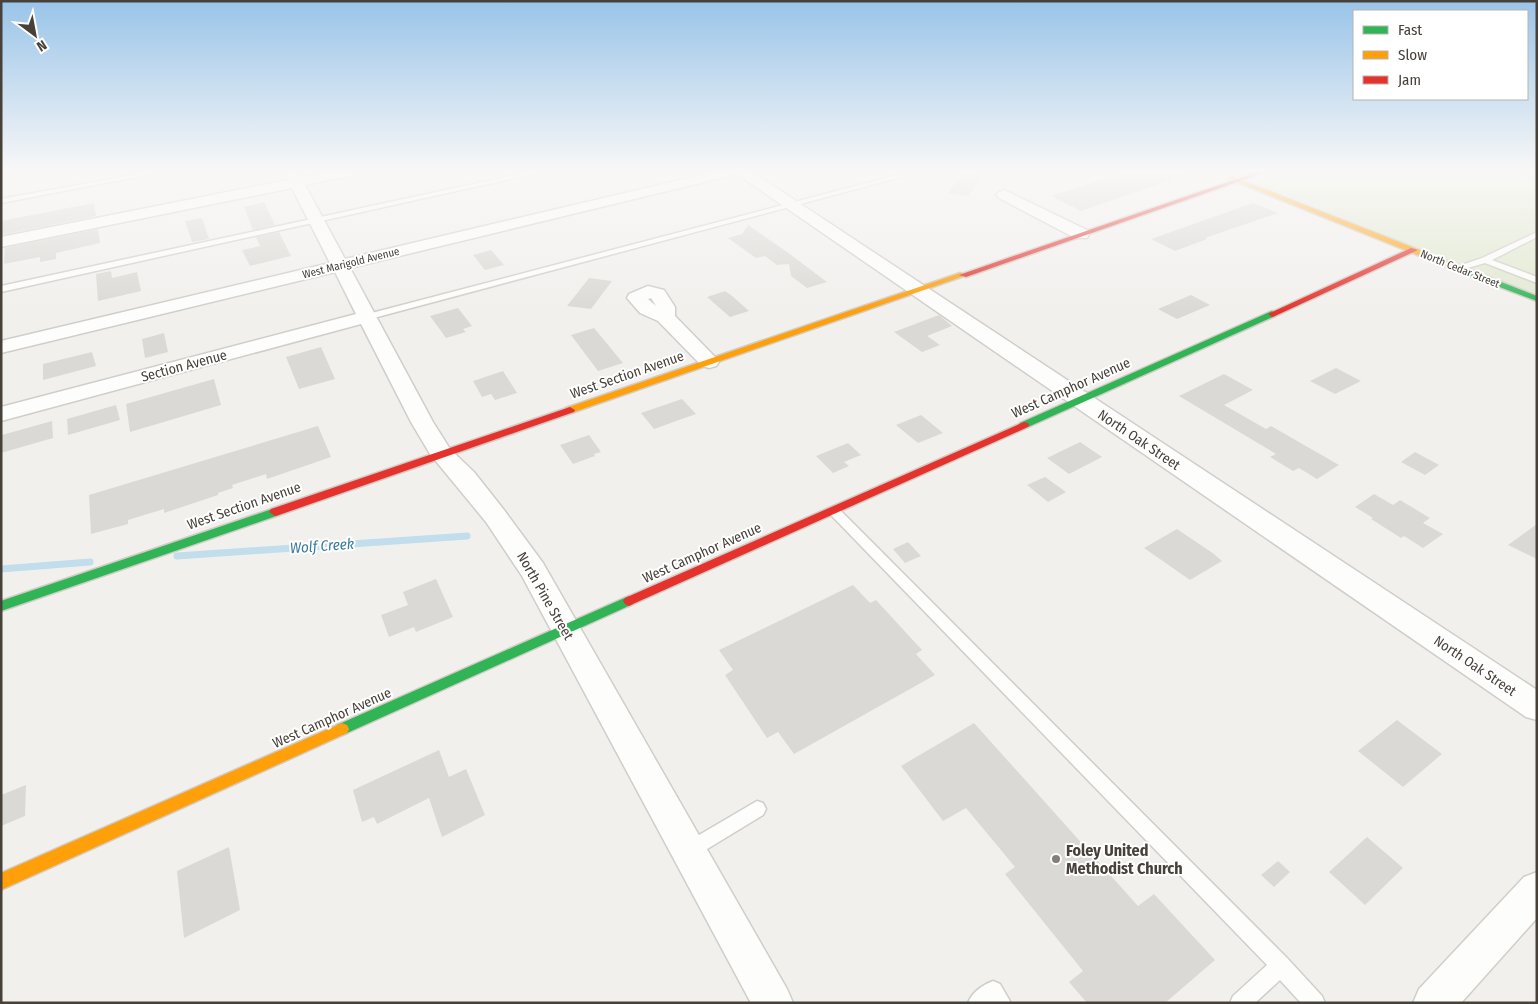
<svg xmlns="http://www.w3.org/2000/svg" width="1538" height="1004" font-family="'Fira Sans Condensed',sans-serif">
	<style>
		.green { fill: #e1e9d0 }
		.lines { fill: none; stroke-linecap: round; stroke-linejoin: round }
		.stream { stroke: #c2ddeb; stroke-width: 7 }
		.building { fill: #dbd9d5 }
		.lane-casing { stroke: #d0ceca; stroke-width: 3 }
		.street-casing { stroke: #d0ceca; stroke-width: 3 }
		.fast-casing { stroke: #d0ccc5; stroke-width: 3 }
		.slow-casing { stroke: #d0ccc5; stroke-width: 3 }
		.jam-casing { stroke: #d0ccc5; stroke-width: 3 }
		.lane { fill: #fdfdfc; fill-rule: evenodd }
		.street { fill: #fdfdfc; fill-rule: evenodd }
		.fast { fill: #30b455; fill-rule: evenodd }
		.slow { fill: #ff9f0a; fill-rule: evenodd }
		.jam { fill: #e5322d; fill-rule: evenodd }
		.poi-dot { fill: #837e78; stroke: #fff; stroke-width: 2 }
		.labels { text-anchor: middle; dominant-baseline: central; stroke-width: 4; stroke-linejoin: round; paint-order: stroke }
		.far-street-label { font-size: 11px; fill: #474139; stroke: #fff }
		.street-label { font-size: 14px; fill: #474139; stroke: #fff }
		.water-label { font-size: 15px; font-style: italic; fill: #3a7ca1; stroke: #fff }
		.near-poi-label { font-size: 16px; font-weight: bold; fill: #474139; stroke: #fff; text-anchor: start }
	</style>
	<rect width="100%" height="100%" fill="#f2f0ed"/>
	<path class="green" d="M 1277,172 L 1537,172 L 1537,295 L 1251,182 Z"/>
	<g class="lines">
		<path class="stream" d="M 177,556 L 467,536
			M 1,569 L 90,562"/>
	</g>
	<path class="building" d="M 963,172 L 985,172 L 968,196 L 948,193 Z
		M 1126,172 L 1184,172 L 1185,175 L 1081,211 L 1051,196 Z
		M 264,202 L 275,225 L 253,230 L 244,207 Z
		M 94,203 L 96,216 L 1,235 L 1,221 Z
		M 1253,203 L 1278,213 L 1205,238 L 1207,239 L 1175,251 L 1151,239 Z
		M 202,218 L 209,239 L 192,242 L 185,221 Z
		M 748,225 L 787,252 L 827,282 L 807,288 L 791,276 L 789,264 L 777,265 L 765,256 L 756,258 L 728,238 L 742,234 Z
		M 98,229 L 100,243 L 56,253 L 56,259 L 40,262 L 40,257 L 4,264 L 5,248 Z
		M 279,232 L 291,256 L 250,266 L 242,250 L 260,246 L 256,237 Z
		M 491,250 L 504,265 L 485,270 L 473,255 Z
		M 111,271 L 112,278 L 137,272 L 141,291 L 98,301 L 96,274 Z
		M 589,278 L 612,281 L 591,309 L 567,306 Z
		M 725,291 L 731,295 L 749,311 L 730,317 L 707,297 Z
		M 1191,295 L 1210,305 L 1177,319 L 1158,309 Z
		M 458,308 L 472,326 L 463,329 L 466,332 L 446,338 L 430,316 Z
		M 939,315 L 952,326 L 927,336 L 940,345 L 922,352 L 894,332 Z
		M 594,328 L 623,363 L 598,371 L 571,335 Z
		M 164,333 L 168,352 L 145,358 L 142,339 Z
		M 321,347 L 335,379 L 299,389 L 286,357 Z
		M 92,352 L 96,366 L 43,380 L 43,364 Z
		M 1336,368 L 1361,381 L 1335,394 L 1310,381 Z
		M 503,371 L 517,393 L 495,400 L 491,394 L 482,397 L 473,381 Z
		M 1224,374 L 1253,390 L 1224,405 L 1266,429 L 1271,426 L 1339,465 L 1317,479 L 1299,468 L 1293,471 L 1270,457 L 1276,454 L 1179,396 Z
		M 214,379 L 221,405 L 130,432 L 126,404 Z
		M 682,399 L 696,414 L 654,429 L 641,413 Z
		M 116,405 L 120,420 L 68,435 L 67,419 Z
		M 921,415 L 943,433 L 918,443 L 896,425 Z
		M 52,421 L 53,438 L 1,453 L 2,435 Z
		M 318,426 L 331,457 L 267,479 L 266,474 L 232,485 L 233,488 L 218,493 L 218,495 L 164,513 L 164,509 L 128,520 L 128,524 L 91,534 L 89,495 Z
		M 589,435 L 601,452 L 594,454 L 595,456 L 573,464 L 560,445 Z
		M 1080,442 L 1102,457 L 1069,474 L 1047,458 Z
		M 848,443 L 861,455 L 844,462 L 849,466 L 833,473 L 816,456 Z
		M 1415,452 L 1439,465 L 1425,475 L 1401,462 Z
		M 1045,477 L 1066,492 L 1048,502 L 1027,485 Z
		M 1374,494 L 1393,505 L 1400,500 L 1430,518 L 1423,523 L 1443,534 L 1423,548 L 1404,536 L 1401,538 L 1371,519 L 1373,518 L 1355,507 Z
		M 1537,524 L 1537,559 L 1508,545 Z
		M 1177,529 L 1214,554 L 1222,561 L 1190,580 L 1144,548 Z
		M 908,542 L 921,556 L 905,563 L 893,549 Z
		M 436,579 L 453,617 L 416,632 L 414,627 L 389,637 L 381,615 L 408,605 L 403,592 Z
		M 853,585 L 870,603 L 876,600 L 922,650 L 916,654 L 935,675 L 794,754 L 778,732 L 767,738 L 725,675 L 733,670 L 719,650 Z
		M 1397,720 L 1442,754 L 1403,787 L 1358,751 Z
		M 974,723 L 1138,906 L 1154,894 L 1215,960 L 1165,1003 L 1087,1003 L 1069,982 L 1083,971 L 1005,874 L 1015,867 L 966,808 L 943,821 L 901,766 Z
		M 439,750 L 449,777 L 466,769 L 485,815 L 442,837 L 429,798 L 377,824 L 374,817 L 362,822 L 353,790 Z
		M 26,785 L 25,816 L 1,826 L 1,795 Z
		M 1367,837 L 1403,868 L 1365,905 L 1329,872 Z
		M 229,847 L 240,910 L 184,938 L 177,871 Z
		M 1278,861 L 1290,872 L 1274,887 L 1261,875 Z"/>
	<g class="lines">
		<g class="lane-casing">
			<path id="lane" d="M 149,172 L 163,172 L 1,203 L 1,199 Z
				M 529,172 L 542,172 L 1,292 L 1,286 Z
				M 909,172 L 920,172 L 370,319 L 367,320 L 362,317 L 364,315 Z
				M 1537,232 L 1537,237 L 1492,260 L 1537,277 L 1537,283 L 1485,263 L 1457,271 L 1453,268 L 1482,258 Z
				M 834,507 L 838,508 L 1288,959 L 1322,996 L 1325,1003 L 1301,1003 L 1280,980 L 1255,1003 L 1230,1003 L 1233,996 L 1267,965 L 830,514 L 828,511 L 830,508 Z
				M 757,801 L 763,803 L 766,809 L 763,815 L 694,857 L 688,860 L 682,857 L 679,851 L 682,845 Z
				M 993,981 L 1000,984 L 1011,1003 L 968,1003 C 972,992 983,985 993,981 Z"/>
		</g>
		<g class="street-casing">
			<path id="street" d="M 284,172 L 298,172 L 301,177 L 328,172 L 355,172 L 353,175 L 305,185 L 345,259 L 714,172 L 752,172 L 1537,690 L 1537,720 L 1526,717 L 737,174 L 350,268 L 433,422 L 450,449 L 474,472 L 504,510 L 543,563 L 787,989 L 793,1003 L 751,1003 L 522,576 L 486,522 L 430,454 L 411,422 L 361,324 L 1,421 L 1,407 L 356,314 L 335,272 L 1,353 L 1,341 L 330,263 L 292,188 L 1,247 L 1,237 L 288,180 Z
				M 1004,190 L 1087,230 L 1089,234 L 1087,238 L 1075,238 L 999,198 L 996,195 L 999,192 Z
				M 648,286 L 664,290 L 675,307 L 675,316 L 716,358 L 719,362 L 716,366 L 709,368 L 702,366 L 658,321 L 640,313 L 627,298 L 629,294 ZM 651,298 L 656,306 L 648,299 Z
				M 1537,872 L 1537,918 L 1461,1003 L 1413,1003 L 1419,989 L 1524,877 Z"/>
		</g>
		<g class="fast-casing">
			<path id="fast" d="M 1457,267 L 1463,267 L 1537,296 L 1537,301 L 1457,271 Z
				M 1272,311 L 1276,314 L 1275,316 L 1028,427 L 1020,427 L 1019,425 L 1020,423 Z
				M 275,508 L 281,512 L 279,515 L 1,611 L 1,601 Z
				M 629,596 L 633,598 L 635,601 L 633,604 L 347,733 L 342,735 L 337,733 L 335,729 L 337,725 Z"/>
		</g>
		<g class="slow-casing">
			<path id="slow" d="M 1231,176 L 1463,267 L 1464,269 L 1457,271 L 1229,179 L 1228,178 Z
				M 960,273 L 967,275 L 574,412 L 570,413 L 565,410 L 566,408 Z
				M 342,723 L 347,725 L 349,729 L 347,733 L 1,890 L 1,873 Z"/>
		</g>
		<g class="jam-casing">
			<path id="jam" d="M 1257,172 L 1266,172 L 966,277 L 959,275 Z
				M 1411,248 L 1418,250 L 1275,316 L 1272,317 L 1268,314 Z
				M 570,407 L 575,410 L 574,412 L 279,515 L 275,516 L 269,512 L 271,509 Z
				M 1024,422 L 1028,423 L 1029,425 L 1028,427 L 633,604 L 629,606 L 625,604 L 623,601 L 625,598 Z"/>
		</g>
		<use href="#lane" class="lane"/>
		<use href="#street" class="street"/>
		<use href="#fast" class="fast"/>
		<use href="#slow" class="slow"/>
		<use href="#jam" class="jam"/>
	</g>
	<linearGradient id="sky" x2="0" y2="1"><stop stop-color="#99c4e9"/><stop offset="0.55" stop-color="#f9f8f7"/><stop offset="1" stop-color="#f9f8f7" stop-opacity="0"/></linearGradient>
	<rect width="1538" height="312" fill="url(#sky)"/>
	<circle class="poi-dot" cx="1056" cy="859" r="5"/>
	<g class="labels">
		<g class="far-street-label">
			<text transform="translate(351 263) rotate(-14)">West Marigold Avenue</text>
			<text transform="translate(1460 269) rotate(22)">North Cedar Street</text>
		</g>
		<g class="street-label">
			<text transform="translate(184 366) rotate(-15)">Section Avenue</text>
			<text transform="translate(627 375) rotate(-19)">West Section Avenue</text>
			<text transform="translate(1071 388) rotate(-24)">West Camphor Avenue</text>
			<text transform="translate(1139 440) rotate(34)">North Oak Street</text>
			<text transform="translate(244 506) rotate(-19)">West Section Avenue</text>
			<text transform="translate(702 553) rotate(-24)">West Camphor Avenue</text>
			<text transform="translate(545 596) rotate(60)">North Pine Street</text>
			<text transform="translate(1475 666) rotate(34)">North Oak Street</text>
			<text transform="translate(332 718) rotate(-24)">West Camphor Avenue</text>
		</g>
		<g class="water-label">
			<text transform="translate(322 546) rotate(-4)">Wolf Creek</text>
		</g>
		<g class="near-poi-label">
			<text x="1066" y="850">Foley United<tspan x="1066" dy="18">Methodist Church</tspan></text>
		</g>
	</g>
	<rect width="1538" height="1004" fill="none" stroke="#474139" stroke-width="5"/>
	<rect x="1353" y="10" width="175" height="90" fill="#ffffff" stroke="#b5b3b0"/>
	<rect x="1363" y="26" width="25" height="8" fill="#30b455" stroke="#b5b3b0"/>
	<text x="1398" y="35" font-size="15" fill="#474139">Fast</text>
	<rect x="1363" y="51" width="25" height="8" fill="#ff9f0a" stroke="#b5b3b0"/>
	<text x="1398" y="60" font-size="15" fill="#474139">Slow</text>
	<rect x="1363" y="76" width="25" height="8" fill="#e5322d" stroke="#b5b3b0"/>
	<text x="1398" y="85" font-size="15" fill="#474139">Jam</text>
	<g transform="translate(35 35) rotate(148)" stroke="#ffffff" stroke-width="4" paint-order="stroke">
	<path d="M0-4L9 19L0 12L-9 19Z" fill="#474139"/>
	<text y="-8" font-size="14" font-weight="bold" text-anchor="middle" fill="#474139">N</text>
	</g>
</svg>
